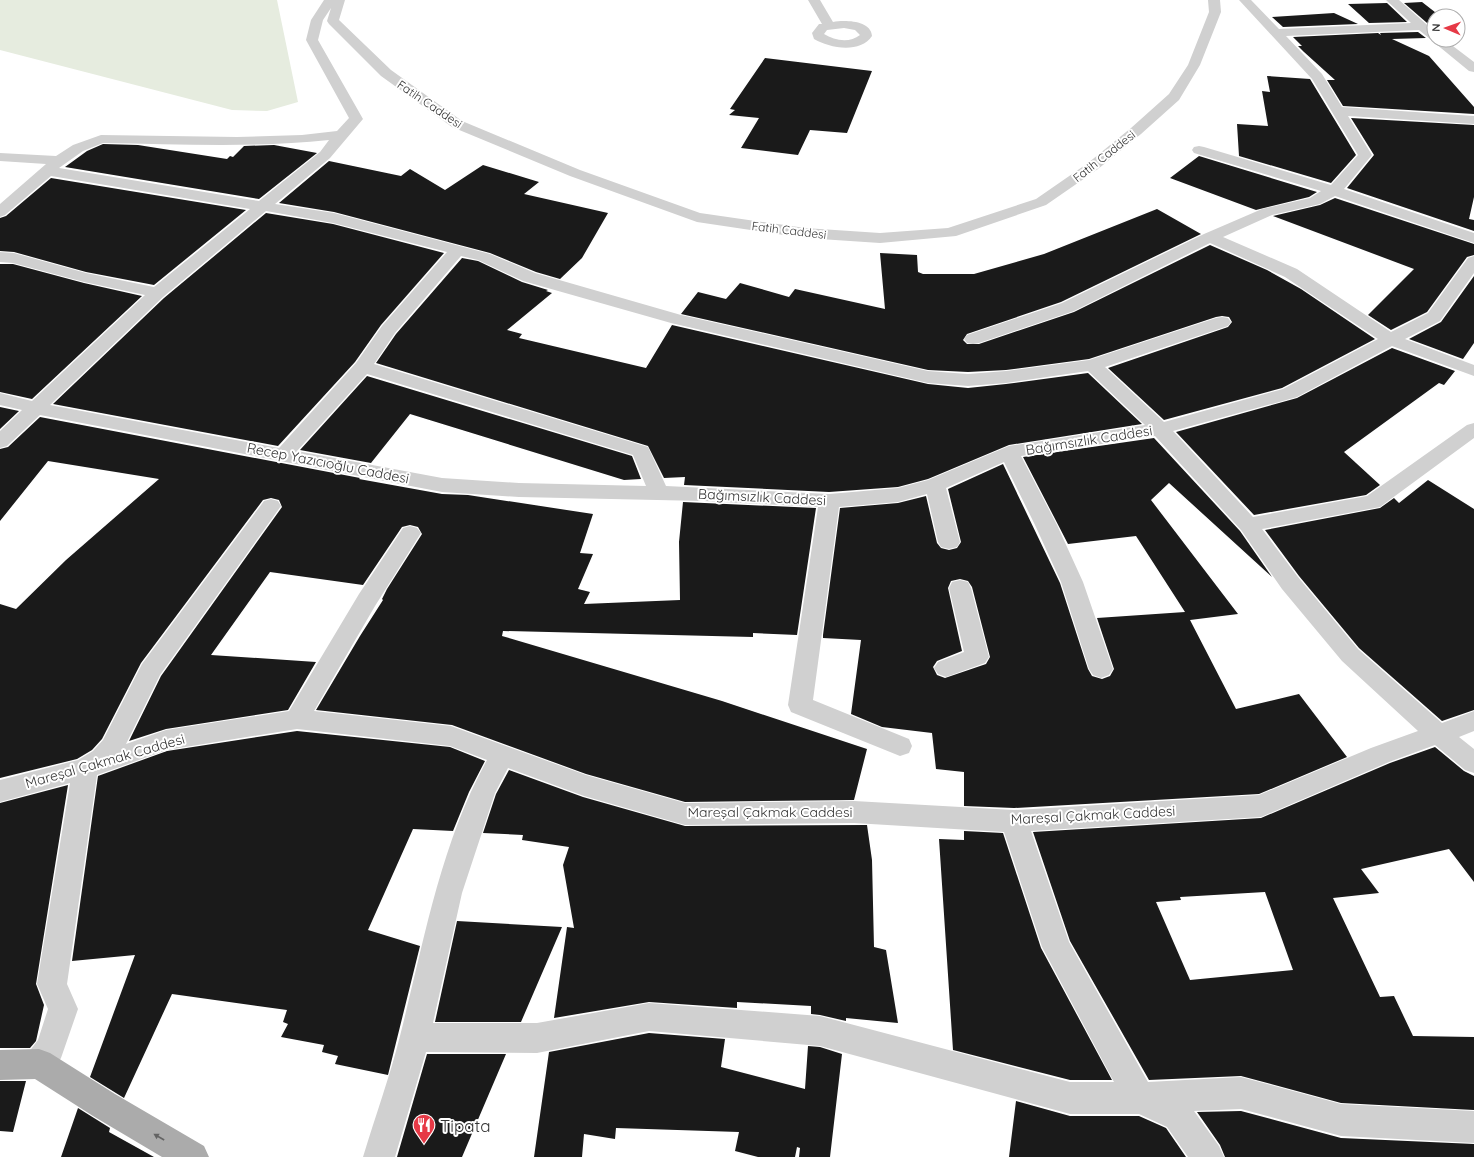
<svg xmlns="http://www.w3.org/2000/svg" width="1474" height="1157" font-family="Quicksand,sans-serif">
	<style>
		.green { fill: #e6ecdf }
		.building { fill: #1a1a1a; fill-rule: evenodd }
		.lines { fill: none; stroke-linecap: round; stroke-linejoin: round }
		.minor { fill: #d0d0d0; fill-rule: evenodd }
		.major { fill: #ababab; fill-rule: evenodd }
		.oneway { fill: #636363 }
		.labels { text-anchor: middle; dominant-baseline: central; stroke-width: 4; stroke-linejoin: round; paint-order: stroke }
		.far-street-label { font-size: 12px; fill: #333; stroke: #fff }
		.street-label { font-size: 14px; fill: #333; stroke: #fff }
		.near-poi-label { font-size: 17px; fill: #333; stroke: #fff; text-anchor: start }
	</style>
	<rect width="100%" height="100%" fill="#fff"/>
	<path class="green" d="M 0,0 L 277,0 L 298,102 L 267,111 L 232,110 L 0,50 Z"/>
	<path class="building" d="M 1422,2 L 1440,16 L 1434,16 L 1434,29 L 1404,3 Z
		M 1387,3 L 1407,22 L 1369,23 L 1348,4 Z
		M 1334,13 L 1358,24 L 1283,27 L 1272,17 Z
		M 1418,32 L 1426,38 L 1392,39 L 1429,56 L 1474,107 L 1474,114 L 1343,106 L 1327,80 L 1335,80 L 1304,52 L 1298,46 L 1302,46 L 1293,37 L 1378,33 L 1381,35 L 1380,33 Z
		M 765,58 L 872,71 L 847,133 L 810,130 L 798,155 L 741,148 L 759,118 L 729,115 L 735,110 L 730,109 Z
		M 1267,76 L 1310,79 L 1356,155 L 1331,183 L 1239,156 L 1237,124 L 1268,126 L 1262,91 L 1270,92 Z
		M 1351,118 L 1474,125 L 1474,197 L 1469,219 L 1474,220 L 1474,231 L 1347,188 L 1374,155 Z
		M 103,144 L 138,145 L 227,159 L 230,156 L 233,157 L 244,146 L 274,145 L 317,153 L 259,199 L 65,167 L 87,151 Z
		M 1199,156 L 1317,192 L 1309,197 L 1256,210 L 1170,178 Z
		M 329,161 L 401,176 L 410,169 L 445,190 L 483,165 L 539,182 L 524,194 L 608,213 L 582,258 L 560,279 L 536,272 L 490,253 L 334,212 L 279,203 Z
		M 51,178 L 246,210 L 154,285 L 86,272 L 14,252 L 0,251 L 0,218 L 6,216 Z
		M 1335,198 L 1474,244 L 1474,255 L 1467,257 L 1427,312 L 1391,330 L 1368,315 L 1414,269 L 1273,216 L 1320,205 Z
		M 1157,209 L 1201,234 L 1061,302 L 967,334 L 963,340 L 967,344 L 979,344 L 1074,312 L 1210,245 L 1267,270 L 1301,289 L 1375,339 L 1282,388 L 1164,420 L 1108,368 L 1228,327 L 1232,322 L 1229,317 L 1222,316 L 1216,317 L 1089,359 L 1006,370 L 968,372 L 928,370 L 681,314 L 698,292 L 726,299 L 740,283 L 789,297 L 795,289 L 885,309 L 880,253 L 917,255 L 918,272 L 923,274 L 974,274 L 1044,254 Z
		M 266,213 L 333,224 L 444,253 L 381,325 L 355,362 L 278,446 L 53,404 L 164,298 Z
		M 462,258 L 478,261 L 522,282 L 548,290 L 546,291 L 552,293 L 507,330 L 522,334 L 519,338 L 646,368 L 672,325 L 928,384 L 968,388 L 1006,384 L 1088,373 L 1142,424 L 1009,445 L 928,479 L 898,487 L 829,492 L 684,485 L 685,477 L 664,478 L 648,446 L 376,363 L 396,334 Z
		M 0,264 L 13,264 L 84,283 L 142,296 L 32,399 L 0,392 Z
		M 1474,276 L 1474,343 L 1463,359 L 1409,339 L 1441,322 Z
		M 1392,348 L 1455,371 L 1444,385 L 1439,383 L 1344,452 L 1380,485 L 1366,495 L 1254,515 L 1176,432 L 1297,398 Z
		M 367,376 L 632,456 L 641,479 L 624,480 L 410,414 L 371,463 L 300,450 Z
		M 0,407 L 19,411 L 0,429 Z
		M 40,417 L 360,478 L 359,479 L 442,494 L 468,495 L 593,514 L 580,553 L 593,554 L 578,589 L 590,592 L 584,604 L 680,600 L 679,542 L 683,502 L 816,508 L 797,635 L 753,633 L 753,637 L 503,631 L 502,636 L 722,701 L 867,749 L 854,800 L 685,802 L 586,774 L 452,725 L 316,710 L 360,636 L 383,600 L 382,599 L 387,589 L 422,534 L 418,527 L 410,525 L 402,527 L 363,585 L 270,572 L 211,655 L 316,662 L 288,710 L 166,729 L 129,741 L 161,676 L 282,507 L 279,500 L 271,498 L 263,500 L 141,663 L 102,739 L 92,750 L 77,759 L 0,778 L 0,604 L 16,609 L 66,560 L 159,479 L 48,461 L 0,521 L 0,449 L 8,447 Z
		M 1154,438 L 1240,531 L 1272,577 L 1169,483 L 1151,500 L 1238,614 L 1190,620 L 1236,709 L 1299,694 L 1347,757 L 1259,794 L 1014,808 L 964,806 L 964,772 L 936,769 L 932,733 L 882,727 L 851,714 L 861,640 L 823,638 L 823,635 L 840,508 L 898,503 L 926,496 L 937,543 L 941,548 L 949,550 L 957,548 L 961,542 L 948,489 L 1003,464 L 1060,583 L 1088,669 L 1092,676 L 1102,679 L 1110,676 L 1114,669 L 1097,618 L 1185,612 L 1136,536 L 1068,544 L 1023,457 ZM 960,579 L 968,581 L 972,587 L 990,657 L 986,664 L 945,678 L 937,675 L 933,667 L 937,661 L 962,651 L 948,588 L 951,581 Z
		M 1428,480 L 1474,509 L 1474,710 L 1442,721 L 1359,648 L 1299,576 L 1265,530 L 1380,508 L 1394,498 L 1399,503 Z
		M 297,731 L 450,747 L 485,761 L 469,792 L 453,831 L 413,829 L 368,930 L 420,946 L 388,1075 L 335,1064 L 338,1056 L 322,1052 L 324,1045 L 281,1037 L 288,1024 L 283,1022 L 287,1010 L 172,994 L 124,1098 L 90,1077 L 135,955 L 72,961 L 98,776 L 167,751 Z
		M 1435,747 L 1464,771 L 1474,776 L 1474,882 L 1449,849 L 1361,869 L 1379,893 L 1333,898 L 1380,997 L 1394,996 L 1413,1036 L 1474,1037 L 1474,1110 L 1341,1103 L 1241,1076 L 1149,1080 L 1070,941 L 1033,832 L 1261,818 L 1390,763 ZM 1265,892 L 1293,970 L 1190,980 L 1156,902 L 1181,900 L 1180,897 Z
		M 509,770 L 583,797 L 685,826 L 867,825 L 872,860 L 874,947 L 886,950 L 898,1023 L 846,1018 L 846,1021 L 820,1015 L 811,1014 L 811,1006 L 737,1002 L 737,1008 L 649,1002 L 554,1018 L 567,927 L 574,928 L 563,865 L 569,847 L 522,840 L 523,835 L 483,833 L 496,794 Z
		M 68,785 L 36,984 L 44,1005 L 36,1041 L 30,1048 L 0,1048 L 0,803 Z
		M 964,831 L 1003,833 L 1041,948 L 1112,1080 L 1070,1080 L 953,1050 L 939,839 L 964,840 Z
		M 457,921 L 562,927 L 521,1022 L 435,1022 Z
		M 649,1033 L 725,1039 L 721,1067 L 805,1089 L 808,1046 L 820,1047 L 842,1054 L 830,1157 L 799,1157 L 800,1148 L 797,1147 L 795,1157 L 758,1157 L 735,1151 L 739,1132 L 616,1128 L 615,1139 L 584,1134 L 582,1157 L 534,1157 L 549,1052 Z
		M 427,1054 L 506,1054 L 462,1157 L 397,1157 Z
		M 0,1081 L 26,1081 L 13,1132 L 0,1131 Z
		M 1016,1101 L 1070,1116 L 1139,1116 L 1166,1128 L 1186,1157 L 1009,1157 Z
		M 78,1108 L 110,1128 L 109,1132 L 154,1157 L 61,1157 Z
		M 1241,1111 L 1341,1138 L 1474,1144 L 1474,1157 L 1225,1157 L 1220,1145 L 1197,1112 Z"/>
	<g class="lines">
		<path class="minor" d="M 324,0 L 345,0 L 339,20 L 391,70 L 462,121 L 580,170 L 700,213 L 805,228 L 880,233 L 948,228 L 1036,199 L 1088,163 L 1131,128 L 1169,94 L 1188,65 L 1209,12 L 1208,0 L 1220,0 L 1221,12 L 1200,65 L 1179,100 L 1141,134 L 1098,169 L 1046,205 L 956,236 L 880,243 L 805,238 L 697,222 L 570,176 L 452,127 L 381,76 L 329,24 L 327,21 L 331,8 L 323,20 L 318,40 L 363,119 L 330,158 L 275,204 L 334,213 L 490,254 L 535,273 L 681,315 L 928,371 L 968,374 L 1006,371 L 1089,360 L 1216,318 L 1222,317 L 1228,318 L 1231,322 L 1228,326 L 1105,367 L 1164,422 L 1283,389 L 1378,339 L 1285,277 L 1210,243 L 1074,311 L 979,343 L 973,344 L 967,343 L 964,339 L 967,335 L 1062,303 L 1204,234 L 1262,209 L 1310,198 L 1321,191 L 1194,153 L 1192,150 L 1194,147 L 1199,146 L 1204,147 L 1331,185 L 1358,155 L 1312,79 L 1239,0 L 1251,0 L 1279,29 L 1411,23 L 1386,0 L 1399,0 L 1434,31 L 1434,40 L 1445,40 L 1474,62 L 1474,72 L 1469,71 L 1419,30 L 1286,36 L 1322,74 L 1342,107 L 1474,116 L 1474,124 L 1348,116 L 1372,155 L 1344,189 L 1474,233 L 1474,243 L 1335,196 L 1320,204 L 1272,215 L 1223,237 L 1297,269 L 1391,332 L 1428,313 L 1468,258 L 1474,256 L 1474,273 L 1440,321 L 1405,339 L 1474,365 L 1474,376 L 1392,346 L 1297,397 L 1173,431 L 1253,517 L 1367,496 L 1467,425 L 1474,423 L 1474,438 L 1380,507 L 1262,529 L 1298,577 L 1358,649 L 1442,723 L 1474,711 L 1474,731 L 1459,737 L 1474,749 L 1474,773 L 1465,770 L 1435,745 L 1389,762 L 1261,817 L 1031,831 L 1069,942 L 1148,1082 L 1241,1077 L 1341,1104 L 1474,1111 L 1474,1143 L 1341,1136 L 1241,1109 L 1194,1111 L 1219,1146 L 1224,1157 L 1188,1157 L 1167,1127 L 1139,1114 L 1070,1114 L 820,1046 L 649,1031 L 537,1053 L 426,1052 L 395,1157 L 363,1157 C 375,1117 390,1076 400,1036 C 424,942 440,845 487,760 L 450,746 L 297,729 L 167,750 L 97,775 L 67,984 L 78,1009 L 61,1058 L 50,1075 L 39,1079 L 28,1075 L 24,1064 L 28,1053 L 38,1040 L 48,1009 L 37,984 L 70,783 L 0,802 L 0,780 L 78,760 L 93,751 L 103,740 L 142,664 L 264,501 L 271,499 L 278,501 L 281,506 L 160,675 L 126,744 L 166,730 L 289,711 L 359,594 L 403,528 L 410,526 L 417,528 L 421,533 L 375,606 L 314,711 L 451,726 L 586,775 L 685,803 L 854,801 L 1014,810 L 1259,795 L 1371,748 L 1418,731 L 1342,661 L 1282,589 L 1241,530 L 1155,436 L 1021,456 L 1057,525 L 1083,582 L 1113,669 L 1109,675 L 1101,678 L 1093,675 L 1089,669 L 1061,582 L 1035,525 L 1004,462 L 946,488 L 960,542 L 957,547 L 949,549 L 941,547 L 938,542 L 927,494 L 898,502 L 839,507 L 813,700 L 909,739 L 912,746 L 909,753 L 900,756 L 791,712 L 788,705 L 818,507 L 703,501 L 519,497 L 442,492 L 40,415 L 7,446 L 0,448 L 0,431 L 22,410 L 0,405 L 0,393 L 32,401 L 145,295 L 84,282 L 13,263 L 0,262 L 0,252 L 14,253 L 86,273 L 154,287 L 250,209 L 51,176 L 5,215 L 0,217 L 0,204 L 46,164 L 0,161 L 0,153 L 56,156 L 73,145 L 101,135 L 237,137 L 302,135 L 337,131 L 349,118 L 306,40 L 311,20 ZM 329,140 L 320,152 L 259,201 L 59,168 L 83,151 L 103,143 C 178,144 254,148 329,140 ZM 266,211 L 333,223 L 447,252 L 382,326 L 356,363 L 279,448 L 50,405 L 163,297 ZM 461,256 L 478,260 L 523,281 L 671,323 L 928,383 L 968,386 L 1006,383 L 1088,371 L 1145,425 L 1009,446 L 928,480 L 898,488 L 829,494 L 666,486 L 648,447 L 374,364 L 395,333 ZM 367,374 L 633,455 L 646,486 L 519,483 L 442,478 L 297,451 ZM 508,768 L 584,796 L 685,825 L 854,823 L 1004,832 L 1042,947 L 1114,1082 L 1070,1082 L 820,1016 L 649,1003 L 537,1023 L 433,1023 L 462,893 L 495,793 Z
			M 808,0 L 820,0 L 833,22 C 844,20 871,20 872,36 C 860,54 829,48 814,39 L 812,33 L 819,24 L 822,24 ZM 844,28 L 855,30 L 860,35 C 850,43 835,41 824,34 L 827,30 Z
			M 960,580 L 968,582 L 971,588 L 989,657 L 985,663 L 946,677 L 938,674 L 934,668 L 938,662 L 964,652 L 949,588 L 952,582 Z"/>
		<path class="major" d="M 39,1049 L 50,1053 L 115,1094 L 204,1146 L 209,1157 L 162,1157 L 93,1116 L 35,1079 L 0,1080 L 0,1050 Z"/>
	</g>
	<defs><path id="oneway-solid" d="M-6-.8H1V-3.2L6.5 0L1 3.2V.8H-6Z"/></defs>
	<use class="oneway" href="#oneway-solid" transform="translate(159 1137) rotate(-150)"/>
	<defs>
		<g id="restaurant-pin" transform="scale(1.15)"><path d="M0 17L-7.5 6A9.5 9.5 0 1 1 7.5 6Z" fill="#e63946" stroke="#fff"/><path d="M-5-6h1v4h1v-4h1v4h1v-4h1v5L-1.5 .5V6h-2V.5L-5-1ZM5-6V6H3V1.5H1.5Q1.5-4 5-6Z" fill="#fff"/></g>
	</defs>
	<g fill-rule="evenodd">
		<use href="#restaurant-pin" x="424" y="1125"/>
	</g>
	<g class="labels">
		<g class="far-street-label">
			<text transform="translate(430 104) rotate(34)">Fatih Caddesi</text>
			<text transform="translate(1104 156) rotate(-38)">Fatih Caddesi</text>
			<text transform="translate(789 230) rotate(7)">Fatih Caddesi</text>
		</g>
		<g class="street-label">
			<text transform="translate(1089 440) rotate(-9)">Bağımsızlık Caddesi</text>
			<text transform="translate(328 463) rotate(11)">Recep Yazıcıoğlu Caddesi</text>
			<text transform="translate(762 497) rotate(3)">Bağımsızlık Caddesi</text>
			<text transform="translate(105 761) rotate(-16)">Mareşal Çakmak Caddesi</text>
			<text x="770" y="812">Mareşal Çakmak Caddesi</text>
			<text transform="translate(1093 815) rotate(-3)">Mareşal Çakmak Caddesi</text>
		</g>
		<g class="near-poi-label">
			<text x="440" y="1125">Tipata</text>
		</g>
	</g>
	<g transform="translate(1446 28) rotate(272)"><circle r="19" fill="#ffffff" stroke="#adadad"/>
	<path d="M0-3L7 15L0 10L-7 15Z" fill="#e63946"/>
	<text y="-6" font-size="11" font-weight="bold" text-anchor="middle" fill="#333333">N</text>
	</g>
</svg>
